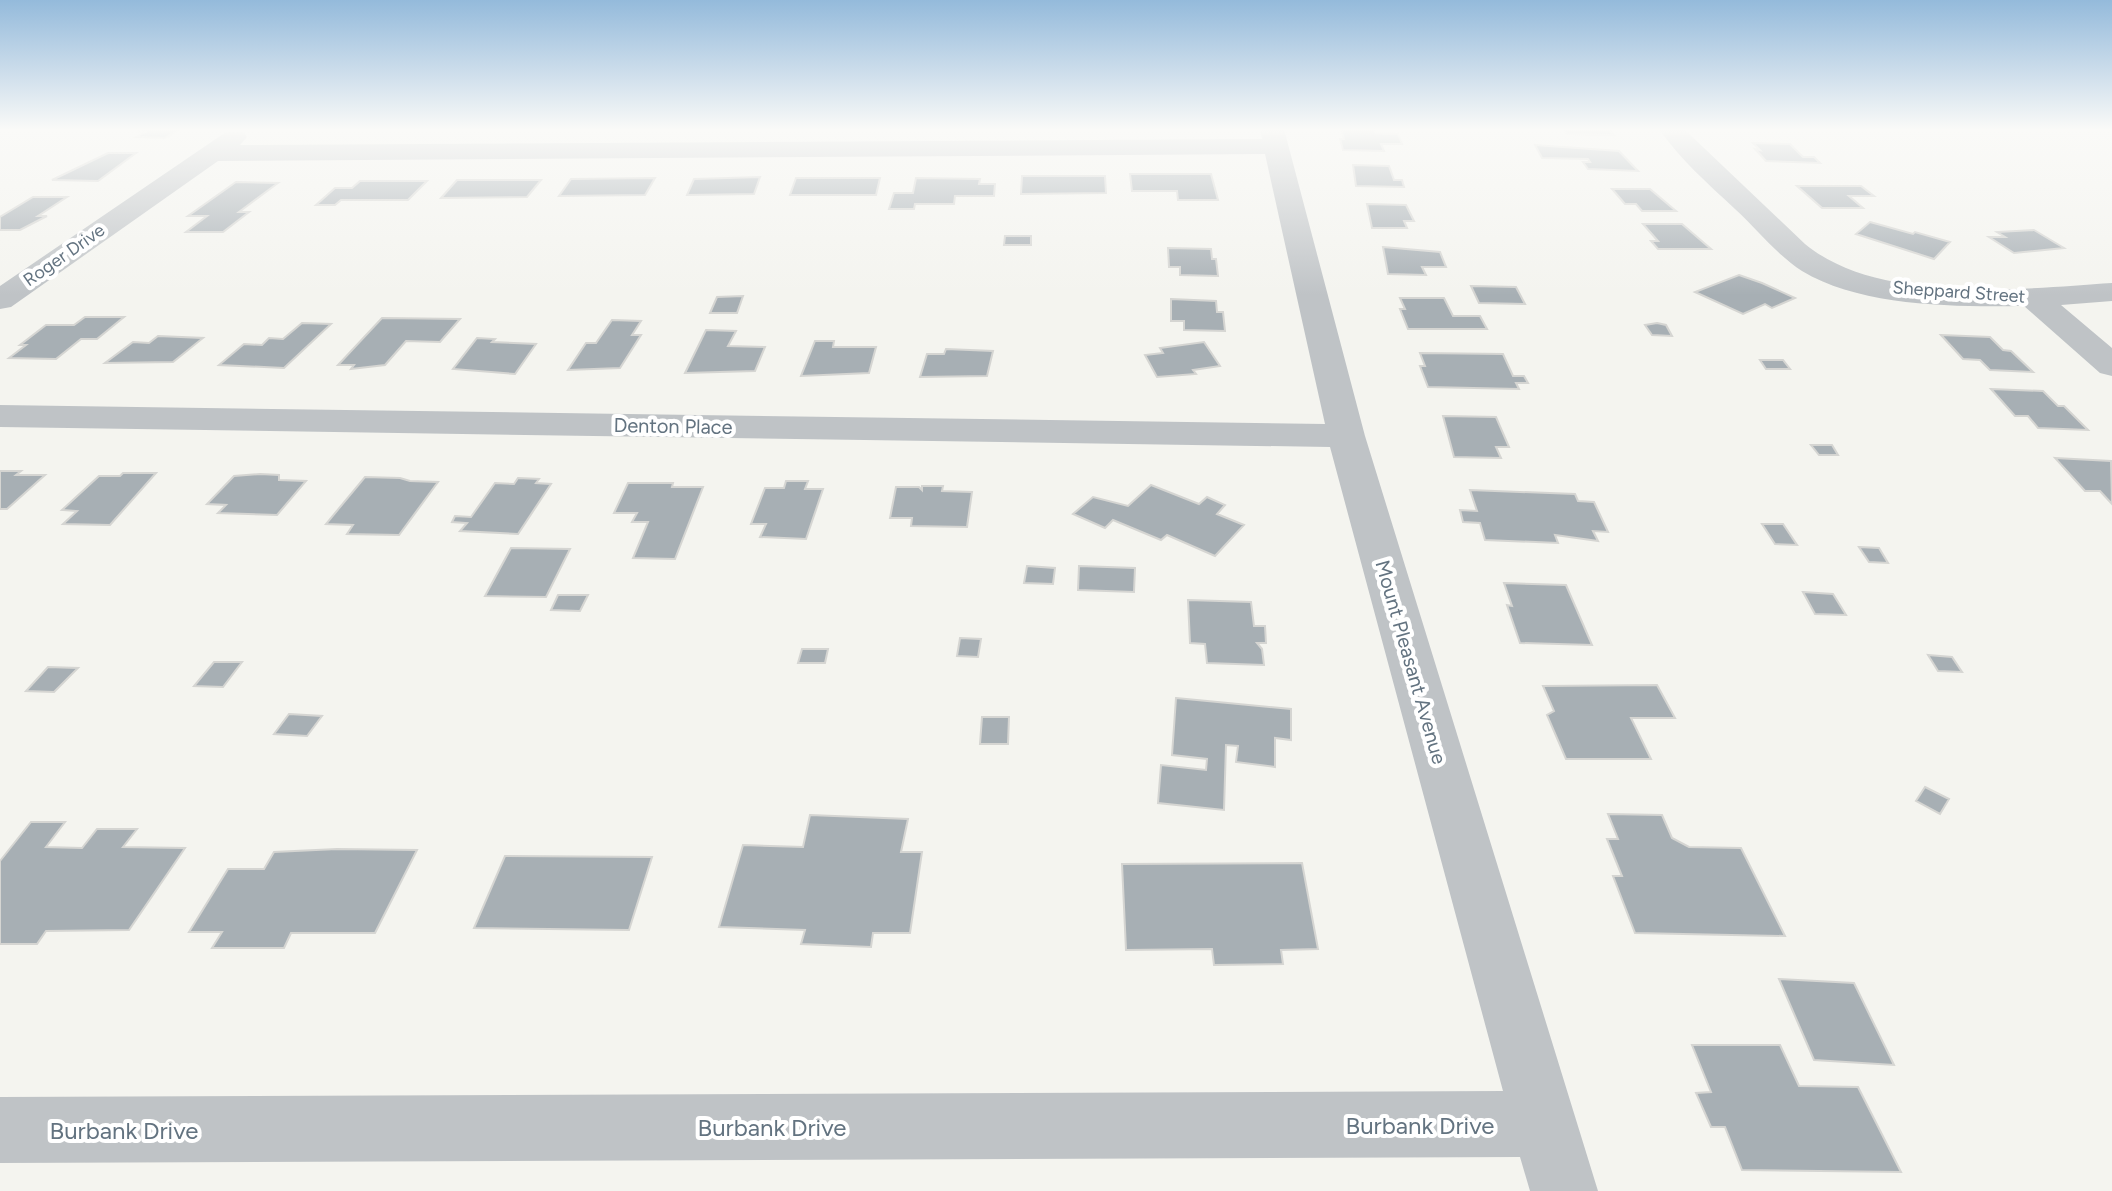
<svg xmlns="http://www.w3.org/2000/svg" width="2112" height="1191" font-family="Figtree,sans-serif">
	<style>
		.building { fill: #a7afb4; stroke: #d5d5d2; stroke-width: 2 }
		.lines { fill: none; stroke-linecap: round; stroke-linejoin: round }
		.minor { fill: #bfc3c6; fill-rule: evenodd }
		.labels { text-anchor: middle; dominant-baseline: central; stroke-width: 8; stroke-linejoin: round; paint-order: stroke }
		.far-street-label { font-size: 18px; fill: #637380; stroke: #fff }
		.street-label { font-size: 20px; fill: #637380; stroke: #fff }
		.near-street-label { font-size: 24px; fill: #637380; stroke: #fff }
	</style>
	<rect width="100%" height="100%" fill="#f4f4ef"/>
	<path class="building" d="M 142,129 L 181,129 L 165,138 L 136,137 L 145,132 L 136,132 Z
		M 1341,129 L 1374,129 L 1376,133 L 1398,134 L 1402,144 L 1381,144 L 1384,151 L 1343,150 L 1340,139 L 1344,139 Z
		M 1563,129 L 1609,129 L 1614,135 L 1567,134 Z
		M 1753,143 L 1790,144 L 1803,157 L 1814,157 L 1820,163 L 1766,161 L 1755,149 L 1760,150 Z
		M 1535,145 L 1619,151 L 1638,171 L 1588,169 L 1583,162 L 1590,162 L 1588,159 L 1542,158 Z
		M 108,153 L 136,153 L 98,181 L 52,180 Z
		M 1353,165 L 1389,166 L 1394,180 L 1402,180 L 1404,187 L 1356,186 Z
		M 1130,174 L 1211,174 L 1218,200 L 1178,200 L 1177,191 L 1132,191 Z
		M 1022,176 L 1105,176 L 1106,193 L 1021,194 Z
		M 760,177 L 754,194 L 687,195 L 694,179 Z
		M 655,178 L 645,195 L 559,196 L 571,179 Z
		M 796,178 L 880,178 L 876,195 L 790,195 Z
		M 916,178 L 980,179 L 979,184 L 995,184 L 994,196 L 955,196 L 954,204 L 915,204 L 914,209 L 889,209 L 894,193 L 913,193 Z
		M 457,180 L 541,180 L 527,197 L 441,198 Z
		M 360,181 L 427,181 L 408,200 L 341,200 L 335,205 L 316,205 L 335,188 L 352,188 Z
		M 236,182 L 278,183 L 239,212 L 249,212 L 223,232 L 186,232 L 207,216 L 188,216 Z
		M 1797,186 L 1861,186 L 1874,196 L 1849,196 L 1863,208 L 1822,208 Z
		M 1612,189 L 1650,189 L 1676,211 L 1642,211 L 1636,204 L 1625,204 Z
		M 33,197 L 67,197 L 38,216 L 47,216 L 20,230 L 0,230 L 0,217 Z
		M 1367,204 L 1406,205 L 1414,221 L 1404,221 L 1407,228 L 1372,228 Z
		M 1870,222 L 1913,234 L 1915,232 L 1950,242 L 1934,259 L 1856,234 Z
		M 1643,224 L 1682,224 L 1711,249 L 1658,249 L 1651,241 L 1658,241 Z
		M 2034,230 L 2064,248 L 2014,253 L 1989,237 L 2005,237 L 1997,232 Z
		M 1005,236 L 1031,236 L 1031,245 L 1004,245 Z
		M 1383,247 L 1440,252 L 1446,267 L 1422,267 L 1426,275 L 1388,274 Z
		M 1168,248 L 1211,249 L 1212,259 L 1216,259 L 1218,276 L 1180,275 L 1180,267 L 1169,267 Z
		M 1739,275 L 1762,283 L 1795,298 L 1772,308 L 1765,304 L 1743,314 L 1695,292 Z
		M 1471,286 L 1516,287 L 1525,304 L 1479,303 Z
		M 743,296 L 737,313 L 710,313 L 717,297 Z
		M 1400,298 L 1444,298 L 1453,316 L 1480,316 L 1487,329 L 1408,329 L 1400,309 L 1405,309 Z
		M 1171,299 L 1216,301 L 1217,312 L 1223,312 L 1225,331 L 1184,330 L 1184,321 L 1171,321 Z
		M 85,317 L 124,317 L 97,339 L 81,339 L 56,359 L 9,358 L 26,345 L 20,345 L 46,325 L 74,325 Z
		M 382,318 L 460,319 L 440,342 L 406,341 L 385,365 L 351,369 L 354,365 L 338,365 Z
		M 612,320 L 641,321 L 632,335 L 641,335 L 620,368 L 568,370 L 586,343 L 596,343 Z
		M 302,323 L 331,324 L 284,368 L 219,365 L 244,344 L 262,345 L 269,338 L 283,339 Z
		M 1657,323 L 1666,325 L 1672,336 L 1652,335 L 1645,325 Z
		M 706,330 L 736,331 L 728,346 L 765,347 L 755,371 L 685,373 Z
		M 1941,335 L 1990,337 L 2003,350 L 2011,351 L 2033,372 L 1990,370 L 1980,360 L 1963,359 Z
		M 158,336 L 203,338 L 173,362 L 105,363 L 133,342 L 149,343 Z
		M 477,338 L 495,339 L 492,342 L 536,344 L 515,374 L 453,369 Z
		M 815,341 L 834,341 L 833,347 L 876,347 L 869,373 L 801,376 Z
		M 1204,342 L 1220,366 L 1193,370 L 1196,374 L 1157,377 L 1145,355 L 1163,353 L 1160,348 Z
		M 946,349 L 993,351 L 987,376 L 920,377 L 927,354 L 944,354 Z
		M 1420,353 L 1503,354 L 1513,376 L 1524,376 L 1528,383 L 1516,383 L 1519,389 L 1428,387 L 1420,366 L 1425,366 Z
		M 1760,360 L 1783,360 L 1790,369 L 1766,369 Z
		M 1991,389 L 2043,391 L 2058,406 L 2064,406 L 2088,430 L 2038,428 L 2028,416 L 2015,416 Z
		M 1443,416 L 1496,417 L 1509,447 L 1496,447 L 1501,458 L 1454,457 Z
		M 1811,445 L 1832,445 L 1838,455 L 1819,455 Z
		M 2055,458 L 2111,461 L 2112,504 L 2100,491 L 2085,491 Z
		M 0,471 L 21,471 L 16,475 L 45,475 L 7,509 L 0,509 Z
		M 123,473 L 156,473 L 110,525 L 63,524 L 77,511 L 62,510 L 99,476 L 120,476 Z
		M 260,474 L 279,475 L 279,480 L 306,481 L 277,515 L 218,513 L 226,505 L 207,504 L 234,476 Z
		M 365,477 L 400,478 L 410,481 L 438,482 L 399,535 L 347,534 L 353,525 L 326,524 Z
		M 518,478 L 539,479 L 536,483 L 551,484 L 518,534 L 460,531 L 467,523 L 452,522 L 455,516 L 471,517 L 495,483 L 514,484 Z
		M 786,481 L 808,481 L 805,489 L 823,489 L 806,539 L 760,537 L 766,524 L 751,524 L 765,488 L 784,488 Z
		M 628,483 L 673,483 L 672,487 L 703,487 L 675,559 L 633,558 L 648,522 L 632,522 L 637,513 L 614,513 Z
		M 1151,485 L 1199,504 L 1207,497 L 1225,505 L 1217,514 L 1244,525 L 1215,556 L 1167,535 L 1161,540 L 1113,520 L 1105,528 L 1073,514 L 1093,497 L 1128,506 Z
		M 922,486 L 943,486 L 942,491 L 972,492 L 967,527 L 911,526 L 912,518 L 890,518 L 896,487 L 919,487 L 922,490 Z
		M 1470,490 L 1575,494 L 1578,501 L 1594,502 L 1608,532 L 1593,531 L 1598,541 L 1555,535 L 1558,543 L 1485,540 L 1480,523 L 1463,522 L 1460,510 L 1477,511 Z
		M 1762,524 L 1783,524 L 1797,545 L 1775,544 Z
		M 1859,547 L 1879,548 L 1888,563 L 1869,562 Z
		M 511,548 L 570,549 L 546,597 L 485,596 Z
		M 1027,566 L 1055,568 L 1053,584 L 1024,583 Z
		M 1079,566 L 1135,568 L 1134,592 L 1078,590 Z
		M 1504,583 L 1566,585 L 1592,645 L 1520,643 L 1507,605 L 1512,606 Z
		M 1803,592 L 1833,594 L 1846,615 L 1815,614 Z
		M 558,595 L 588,595 L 580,611 L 551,610 Z
		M 1188,600 L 1251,602 L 1254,626 L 1265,626 L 1266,643 L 1257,643 L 1262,649 L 1264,665 L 1207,663 L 1205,644 L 1190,643 Z
		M 960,638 L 981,639 L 978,657 L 957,656 Z
		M 802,649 L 828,649 L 825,663 L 798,663 Z
		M 1928,655 L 1952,657 L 1962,672 L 1938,671 Z
		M 214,662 L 242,662 L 223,687 L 194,686 Z
		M 48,667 L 78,668 L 54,692 L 26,691 Z
		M 1657,685 L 1675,718 L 1631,718 L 1651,759 L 1566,759 L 1547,715 L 1554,711 L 1543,686 Z
		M 1176,698 L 1291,709 L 1291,740 L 1275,738 L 1275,767 L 1236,762 L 1238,746 L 1226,745 L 1224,810 L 1158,803 L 1161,765 L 1206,770 L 1207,759 L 1172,755 Z
		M 289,714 L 322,716 L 307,736 L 274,734 Z
		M 982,717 L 1009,717 L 1008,744 L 980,744 Z
		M 1925,787 L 1949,799 L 1940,814 L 1916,801 Z
		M 1608,814 L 1662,815 L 1672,838 L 1689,847 L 1741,848 L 1785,936 L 1635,933 L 1613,876 L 1622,876 L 1607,839 L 1618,839 Z
		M 810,815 L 908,819 L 901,852 L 922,852 L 910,933 L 873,933 L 871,947 L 801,944 L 805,930 L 719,927 L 743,845 L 803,847 Z
		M 31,822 L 65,822 L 46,847 L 82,848 L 97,829 L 137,829 L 123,847 L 185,848 L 129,930 L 46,931 L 37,944 L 0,944 L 0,861 Z
		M 337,849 L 417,850 L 375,933 L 291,933 L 284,948 L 212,948 L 222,932 L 189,932 L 228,869 L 264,869 L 274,852 Z
		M 505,856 L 652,857 L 629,930 L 474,928 Z
		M 1302,863 L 1318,949 L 1281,950 L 1283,964 L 1214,965 L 1212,949 L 1126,950 L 1122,864 Z
		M 1779,979 L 1854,983 L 1894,1065 L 1814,1060 Z
		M 1692,1045 L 1780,1045 L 1799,1086 L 1858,1087 L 1901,1172 L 1742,1170 L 1725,1127 L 1711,1127 L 1696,1093 L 1711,1092 Z"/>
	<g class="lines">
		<path class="minor" d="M 1260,129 L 1284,129 L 1365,436 L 1598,1191 L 1530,1191 L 1520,1157 L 0,1163 L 0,1097 L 1503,1091 L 1330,447 L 0,427 L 0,405 L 1325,424 L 1265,154 L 218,161 L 11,307 L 0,309 L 0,286 L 226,132 L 244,132 L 247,137 L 240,145 L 1262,139 Z
			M 1659,129 L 1684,129 L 1805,244 C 1879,305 2022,289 2112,283 L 2112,301 L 2061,305 L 2112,348 L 2112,376 L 2100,373 L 2024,306 C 1957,307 1861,307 1802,271 C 1777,255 1757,229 1735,209 C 1708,184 1680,159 1659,129 Z"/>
	</g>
	<linearGradient id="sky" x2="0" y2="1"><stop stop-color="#94badb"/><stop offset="0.44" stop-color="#fafaf8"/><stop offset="1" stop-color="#fafaf8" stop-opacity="0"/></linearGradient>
	<rect width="2112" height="295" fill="url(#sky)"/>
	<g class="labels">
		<g class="far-street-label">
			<text transform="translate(64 255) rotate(-35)">Roger Drive</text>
			<text transform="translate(1959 292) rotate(4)">Sheppard Street</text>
		</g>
		<g class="street-label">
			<text transform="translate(673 426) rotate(1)">Denton Place</text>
			<text transform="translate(1411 662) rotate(74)">Mount Pleasant Avenue</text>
		</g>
		<g class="near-street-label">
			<text x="1420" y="1125">Burbank Drive</text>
			<text x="772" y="1127">Burbank Drive</text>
			<text x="124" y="1130">Burbank Drive</text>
		</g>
	</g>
</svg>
